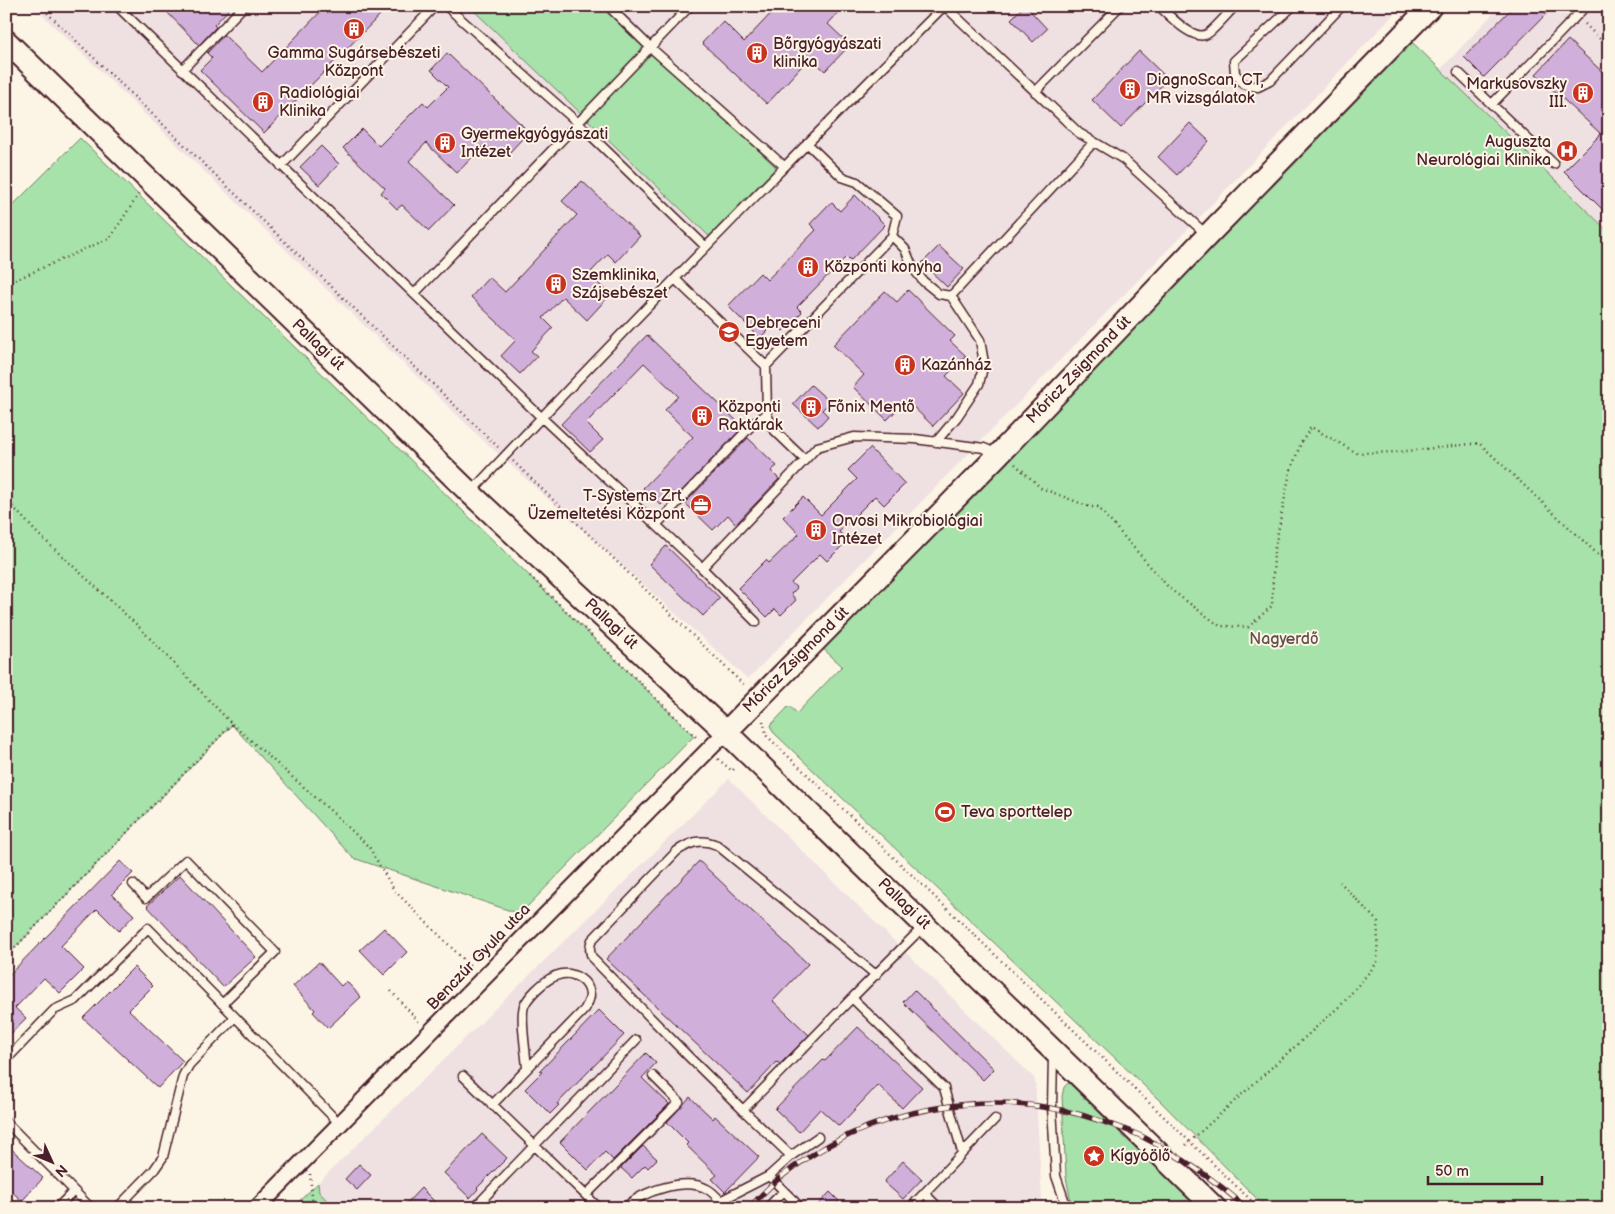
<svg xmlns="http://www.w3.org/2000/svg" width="1615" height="1214" font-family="'Balsamiq Sans',sans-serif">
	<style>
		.built { fill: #efe0e2 }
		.green { fill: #a6e2a9; stroke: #78806a }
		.building { fill: #d0b0db; stroke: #4a1f2b }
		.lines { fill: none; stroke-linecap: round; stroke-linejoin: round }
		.lane-casing { stroke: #4a1f2b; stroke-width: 11 }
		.street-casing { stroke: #4a1f2b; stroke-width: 19 }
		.secondary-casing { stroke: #4a1f2b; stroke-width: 25 }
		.path { stroke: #4a1f2b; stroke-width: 2.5; stroke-dasharray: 1 4; stroke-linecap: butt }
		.lane { stroke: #fcf5e5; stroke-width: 8 }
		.street { stroke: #fcf5e5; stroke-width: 15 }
		.secondary { stroke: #fcf5e5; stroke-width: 21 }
		.rail-casing { stroke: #4a1f2b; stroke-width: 5.5 }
		.rail { stroke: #fcf5e5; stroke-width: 4; stroke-dasharray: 11; stroke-linecap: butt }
		.labels { text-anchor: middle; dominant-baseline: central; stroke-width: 4; stroke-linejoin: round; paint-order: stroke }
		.poi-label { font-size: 16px; fill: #4a1f2b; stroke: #fcf5e5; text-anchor: start }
		.street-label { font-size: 16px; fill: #4a1f2b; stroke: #fcf5e5 }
		.park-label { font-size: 16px; fill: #61504a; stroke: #fcf5e5 }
	</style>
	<rect width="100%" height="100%" fill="#fcf5e5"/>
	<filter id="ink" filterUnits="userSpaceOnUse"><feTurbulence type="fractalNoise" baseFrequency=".02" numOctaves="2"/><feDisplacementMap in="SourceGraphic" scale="10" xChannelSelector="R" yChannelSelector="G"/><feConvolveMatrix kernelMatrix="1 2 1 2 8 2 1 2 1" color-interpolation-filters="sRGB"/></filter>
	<g filter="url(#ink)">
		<path class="built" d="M 33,6 L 1402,6 L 1194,223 L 748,679 L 484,441 Z
			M 1500,6 L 1609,6 L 1609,232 L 1440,70 Z
			M 729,779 L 1035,1079 L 1042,1200 L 1050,1208 L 334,1208 L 319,1192 L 318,1183 Z"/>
		<path class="green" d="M 469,6 L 608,6 L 780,171 L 713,240 Z
			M 1411,41 L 1609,232 L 1609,1208 L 1266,1208 L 1159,1100 L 773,732 L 770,726 L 789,706 L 797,713 L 842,666 L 820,646 Z
			M 80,138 L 694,736 L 520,914 L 353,858 L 232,725 L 6,957 L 6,212 Z
			M 1069,1082 L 1075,1083 L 1200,1208 L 1072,1207 L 1066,1177 L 1062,1096 L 1064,1087 Z
			M 318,1183 L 319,1192 L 334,1208 L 292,1208 Z"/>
		<path class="building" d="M 161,6 L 232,6 L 214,25 L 216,27 L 199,45 Z
			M 326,6 L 376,6 L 382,13 L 264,133 L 200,70 L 212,58 L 207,53 L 224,35 L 262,72 Z
			M 778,6 L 844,6 L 828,24 L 850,45 L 825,71 L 810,57 L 767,104 L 702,43 L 723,21 L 744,42 Z
			M 1024,6 L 1026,6 L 1047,29 L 1033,42 L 1011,19 Z
			M 1514,6 L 1554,6 L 1484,77 L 1464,57 Z
			M 1568,40 L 1609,78 L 1609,216 L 1564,171 L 1601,134 L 1536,74 Z
			M 1139,51 L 1168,79 L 1121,128 L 1092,100 Z
			M 447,53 L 524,127 L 517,134 L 522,139 L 509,153 L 504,148 L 496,155 L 485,144 L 457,173 L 426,143 L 409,161 L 454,205 L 429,231 L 402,205 L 397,209 L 381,193 L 385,188 L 343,148 L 362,129 L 379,146 L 423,102 L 428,107 L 448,87 L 431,70 Z
			M 1190,123 L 1209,141 L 1177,175 L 1158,157 Z
			M 321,146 L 339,164 L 319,185 L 300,167 Z
			M 582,181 L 640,236 L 616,262 L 608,254 L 589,274 L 610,295 L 587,320 L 563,297 L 543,318 L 553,328 L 531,351 L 537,356 L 520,374 L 501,356 L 516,340 L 471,297 L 489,277 L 505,292 L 577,215 L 562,201 Z
			M 855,195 L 885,225 L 850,261 L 846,257 L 797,307 L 802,312 L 783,331 L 775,323 L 760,338 L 728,306 L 760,273 L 767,280 L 816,230 L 810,224 L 831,202 L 840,211 Z
			M 939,246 L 964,269 L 947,287 L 922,263 Z
			M 908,290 L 955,336 L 950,341 L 966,356 L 946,376 L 964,393 L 933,426 L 906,400 L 887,420 L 853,387 L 864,375 L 833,345 L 885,291 L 897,302 Z
			M 647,335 L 740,424 L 737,427 L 740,430 L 677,496 L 673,492 L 661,505 L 643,488 L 693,437 L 665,410 L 678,396 L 644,363 L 586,423 L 603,440 L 590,452 L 561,424 Z
			M 811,385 L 830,402 L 822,410 L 828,416 L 818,427 L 793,404 Z
			M 748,438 L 777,466 L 771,471 L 779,479 L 736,524 L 728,515 L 713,530 L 685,503 Z
			M 870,448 L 905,484 L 884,505 L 875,496 L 839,532 L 848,540 L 827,561 L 820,554 L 791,583 L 797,588 L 791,594 L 796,600 L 781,615 L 775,609 L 767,617 L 738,588 L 766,560 L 769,563 L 799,534 L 783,517 L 803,497 L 821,515 L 857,479 L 848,470 Z
			M 666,546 L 720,598 L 703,616 L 649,564 Z
			M 120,861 L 133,873 L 112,894 L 134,915 L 119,931 L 97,909 L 61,946 L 84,969 L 60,993 L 44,978 L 15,1008 L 26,1018 L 6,1039 L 6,999 L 11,1004 L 6,999 L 6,978 Z
			M 699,861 L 808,964 L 773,1001 L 809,1035 L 780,1064 L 777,1062 L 748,1093 L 606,959 Z
			M 180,875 L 256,957 L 223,987 L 147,906 Z
			M 384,928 L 407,952 L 384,975 L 360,950 Z
			M 319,962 L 341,986 L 346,981 L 361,997 L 328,1028 L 313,1012 L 315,1010 L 293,986 Z
			M 134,967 L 153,986 L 129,1010 L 183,1061 L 158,1088 L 83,1018 Z
			M 914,990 L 994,1069 L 983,1080 L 903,1002 Z
			M 599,1010 L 624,1035 L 557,1104 L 559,1105 L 550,1114 L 525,1089 L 542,1072 L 540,1071 Z
			M 858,1027 L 922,1087 L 902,1108 L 878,1085 L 839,1126 L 820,1109 L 799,1132 L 775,1109 L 823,1060 L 825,1061 Z
			M 646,1053 L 656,1063 L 642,1078 L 669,1104 L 613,1160 L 605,1152 L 588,1170 L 560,1142 Z
			M 690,1097 L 713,1119 L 715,1116 L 759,1157 L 725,1192 L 712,1179 L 717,1175 L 686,1145 L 688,1143 L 667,1122 Z
			M 482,1134 L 507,1158 L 477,1188 L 478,1189 L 470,1198 L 444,1173 Z
			M 6,1144 L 43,1178 L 22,1201 L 6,1186 Z
			M 643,1146 L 657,1159 L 648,1168 L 645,1165 L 632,1178 L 621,1168 Z
			M 903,1161 L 922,1179 L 903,1199 L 884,1182 Z
			M 359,1164 L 371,1175 L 357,1190 L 345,1179 Z
			M 421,1188 L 441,1208 L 402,1208 Z
			M 830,1192 L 839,1201 L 832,1208 L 815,1208 Z"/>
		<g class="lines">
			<g class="lane-casing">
				<path id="lane" d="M 117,6 L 541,417 L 702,568
					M 446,6 L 577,122 L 706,247
					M 608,6 L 650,47 L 784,166
					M 945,6 L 1079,133 L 1123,159 L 1206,234
					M 1159,6 C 1169,15 1193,42 1207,34 C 1214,30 1228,13 1235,6
					M 1293,6 L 1234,61 L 1235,73 L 1243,84 L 1258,87 L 1270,81 L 1342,6
					M 182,70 L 244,6
					M 1458,72 L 1554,164
					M 1035,92 L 1120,6
					M 1492,104 L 1586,6
					M 807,143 L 842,177 L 857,182 L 897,216 L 892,236
					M 281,166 L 435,6
					M 675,279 L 766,366 L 892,236 L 905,249 L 913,268 L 923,281 L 939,294 L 951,296 L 1094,142
					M 414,294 L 690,6
					M 936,442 L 957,417 L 979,384 L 984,363 L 980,340 L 951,296
					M 805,460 L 817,447 L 854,437 L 915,439 L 984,448 L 997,454
					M 471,492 C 626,327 784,166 944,6
					M 657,524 L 754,423 L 767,414
					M 756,622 L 702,568 L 805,460 L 773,429 L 767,414 L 766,366
					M 133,884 L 146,898 L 186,860 L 275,952 L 222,1004
					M 852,998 L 924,926
					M 1053,1055 L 1052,1107 L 1056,1176 L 1067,1208
					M 6,1060 L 54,1010 L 76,1000 L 148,928 L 340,1124
					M 463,1076 L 599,1208
					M 492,1105 L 585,1009 C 587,1004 590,1000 590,995 C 589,981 574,972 562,974 C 551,976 543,983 536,990 C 531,995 527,999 524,1006 C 520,1018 526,1053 527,1068
					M 743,1110 L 689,1057 L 593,959 C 589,952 589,947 592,940 L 677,851 C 691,842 701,838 717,845 L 876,975
					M 6,1122 L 91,1208
					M 791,1156 L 818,1137
					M 924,1193 L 939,1208
					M 586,1195 L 679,1102 L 653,1076
					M 720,1201 L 769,1176
					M 57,1208 L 74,1191
					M 117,1208 L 154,1170 L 163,1157 L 183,1076 L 189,1065 L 235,1017
					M 479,1208 L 479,1203 L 636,1040
					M 625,1208 C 642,1191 685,1177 707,1189 C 714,1192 721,1202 727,1208
					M 767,1208 L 784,1191
					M 801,1208 L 769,1176 L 791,1156 L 743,1110 L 852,998 L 944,1088 L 962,1152
					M 910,1208 L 995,1119"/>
			</g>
			<g class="street-casing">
				<path id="street" d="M 257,1208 L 726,732"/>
			</g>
			<g class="secondary-casing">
				<path id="secondary" d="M 6,41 L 470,493 L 726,732 L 1215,1208
					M 726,732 L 998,455 L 1207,236 L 1431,6"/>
			</g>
			<path class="path" d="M 40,6 L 498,447
				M 1585,24 L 1609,48
				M 6,284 L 110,238 L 139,194
				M 513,461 L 746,687
				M 1015,464 L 1041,488 L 1090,507 L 1098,507 L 1170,589 L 1220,626 L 1248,627 L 1272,606 L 1274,552 L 1290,472 L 1301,443 L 1311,427 L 1357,453 L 1398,452 L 1479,443 L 1609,565
				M 6,499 L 36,532 L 138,626 L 232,724 L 6,957
				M 530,576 L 698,739
				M 763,721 L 767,736 L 1259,1208
				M 232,724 L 332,812 L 369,847 L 394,890 L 472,968
				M 718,759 L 732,771 L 736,767
				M 391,991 L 420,1023
				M 1186,1145 L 1343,1003 L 1377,963 L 1378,922 L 1340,882
				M 310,1174 L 313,1208"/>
			<use href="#lane" class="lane"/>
			<use href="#street" class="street"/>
			<use href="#secondary" class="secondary"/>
			<g class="rail-casing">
				<path id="rail" d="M 749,1208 C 758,1199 767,1189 776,1181 C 867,1106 993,1083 1104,1122 C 1117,1127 1131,1131 1143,1137 C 1178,1155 1217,1181 1246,1208"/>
			</g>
			<use href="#rail" class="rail"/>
		</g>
	</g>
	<defs>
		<g id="building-disc" transform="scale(1.125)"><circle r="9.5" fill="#c8321e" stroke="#fcf5e5"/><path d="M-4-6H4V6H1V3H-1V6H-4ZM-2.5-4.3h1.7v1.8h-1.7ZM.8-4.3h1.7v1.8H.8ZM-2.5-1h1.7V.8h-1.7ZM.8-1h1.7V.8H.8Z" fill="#fff"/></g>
		<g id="hospital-disc" transform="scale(1.125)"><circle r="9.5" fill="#c8321e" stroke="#fcf5e5"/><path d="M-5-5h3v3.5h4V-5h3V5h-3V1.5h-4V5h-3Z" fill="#fff"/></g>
		<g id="university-disc" transform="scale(1.125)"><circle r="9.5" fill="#c8321e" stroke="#fcf5e5"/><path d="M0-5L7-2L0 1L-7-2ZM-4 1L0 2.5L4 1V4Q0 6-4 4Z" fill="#fff"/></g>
		<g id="office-disc" transform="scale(1.125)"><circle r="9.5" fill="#c8321e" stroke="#fcf5e5"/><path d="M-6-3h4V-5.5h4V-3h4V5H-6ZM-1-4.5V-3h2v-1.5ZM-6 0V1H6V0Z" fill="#fff"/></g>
		<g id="stadium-disc" transform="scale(1.125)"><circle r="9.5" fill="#c8321e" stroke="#fcf5e5"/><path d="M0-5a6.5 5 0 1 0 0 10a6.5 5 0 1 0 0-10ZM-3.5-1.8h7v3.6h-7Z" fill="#fff"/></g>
		<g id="sight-disc" transform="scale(1.125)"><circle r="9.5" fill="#c8321e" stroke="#fcf5e5"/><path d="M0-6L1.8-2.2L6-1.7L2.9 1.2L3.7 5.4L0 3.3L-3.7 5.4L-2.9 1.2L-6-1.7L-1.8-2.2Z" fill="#fff"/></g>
	</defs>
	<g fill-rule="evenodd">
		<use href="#building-disc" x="354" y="29"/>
		<use href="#building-disc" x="757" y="53"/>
		<use href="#building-disc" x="1130" y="89"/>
		<use href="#building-disc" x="1583" y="93"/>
		<use href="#building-disc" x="263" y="102"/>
		<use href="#building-disc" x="445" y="143"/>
		<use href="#hospital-disc" x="1567" y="151"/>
		<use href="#building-disc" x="808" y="267"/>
		<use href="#building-disc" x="556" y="284"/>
		<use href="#university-disc" x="729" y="332"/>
		<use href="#building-disc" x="905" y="365"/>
		<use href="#building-disc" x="811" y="407"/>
		<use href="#building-disc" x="702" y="416"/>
		<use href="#office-disc" x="701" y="505"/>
		<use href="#building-disc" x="816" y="530"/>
		<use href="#stadium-disc" x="945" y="812"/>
		<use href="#sight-disc" x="1094" y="1156"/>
	</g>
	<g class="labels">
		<g class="poi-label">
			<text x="773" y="44">Bőrgyógyászati<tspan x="773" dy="18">klinika</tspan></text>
			<text x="354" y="53" text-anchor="middle">Gamma Sugársebészeti<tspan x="354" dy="18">Központ</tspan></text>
			<text x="1146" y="80">DiagnoScan, CT,<tspan x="1146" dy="18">MR vizsgálatok</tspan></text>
			<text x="1567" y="84" text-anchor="end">Markusovszky<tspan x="1567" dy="18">III.</tspan></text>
			<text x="279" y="93">Radiológiai<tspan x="279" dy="18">Klinika</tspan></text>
			<text x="461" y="134">Gyermekgyógyászati<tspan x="461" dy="18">Intézet</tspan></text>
			<text x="1551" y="142" text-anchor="end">Auguszta<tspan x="1551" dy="18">Neurológiai Klinika</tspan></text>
			<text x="824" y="267">Központi konyha</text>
			<text x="572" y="275">Szemklinika,<tspan x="572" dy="18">Szájsebészet</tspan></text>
			<text x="745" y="323">Debreceni<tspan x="745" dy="18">Egyetem</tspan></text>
			<text x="921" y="365">Kazánház</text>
			<text x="718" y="407">Központi<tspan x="718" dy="18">Raktárak</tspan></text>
			<text x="827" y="407">Főnix Mentő</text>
			<text x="685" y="496" text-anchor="end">T-Systems Zrt.<tspan x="685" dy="18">Üzemeltetési Központ</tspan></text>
			<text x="832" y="521">Orvosi Mikrobiológiai<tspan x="832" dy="18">Intézet</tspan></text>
			<text x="961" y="812">Teva sporttelep</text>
			<text x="1110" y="1156">Kígyóölő</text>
		</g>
		<g class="street-label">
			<text transform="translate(318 345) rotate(44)">Pallagi út</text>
			<text transform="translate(1079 370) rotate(-46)">Móricz Zsigmond út</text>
			<text transform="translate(611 624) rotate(43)">Pallagi út</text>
			<text transform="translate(796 660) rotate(-45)">Móricz Zsigmond út</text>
			<text transform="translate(904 904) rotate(44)">Pallagi út</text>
			<text transform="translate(479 957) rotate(-46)">Benczúr Gyula utca</text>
		</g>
		<g class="park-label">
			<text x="1284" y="639">Nagyerdő</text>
		</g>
	</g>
	<rect width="1615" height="1214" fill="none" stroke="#fcf5e5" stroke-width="25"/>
	<rect x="12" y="12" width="1590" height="1189" fill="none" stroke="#4a1f2b" stroke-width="2" filter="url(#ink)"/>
	<g transform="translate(52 1162) rotate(134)" stroke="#fcf5e5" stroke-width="4" paint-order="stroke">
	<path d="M0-4L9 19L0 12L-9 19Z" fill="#4a1f2b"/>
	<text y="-8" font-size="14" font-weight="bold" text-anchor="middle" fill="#4a1f2b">N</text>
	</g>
	<path d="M1428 1176v8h114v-8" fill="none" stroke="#4a1f2b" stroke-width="2.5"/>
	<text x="1435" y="1176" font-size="15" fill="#4a1f2b" stroke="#fcf5e5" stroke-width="4" paint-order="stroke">50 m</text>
</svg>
